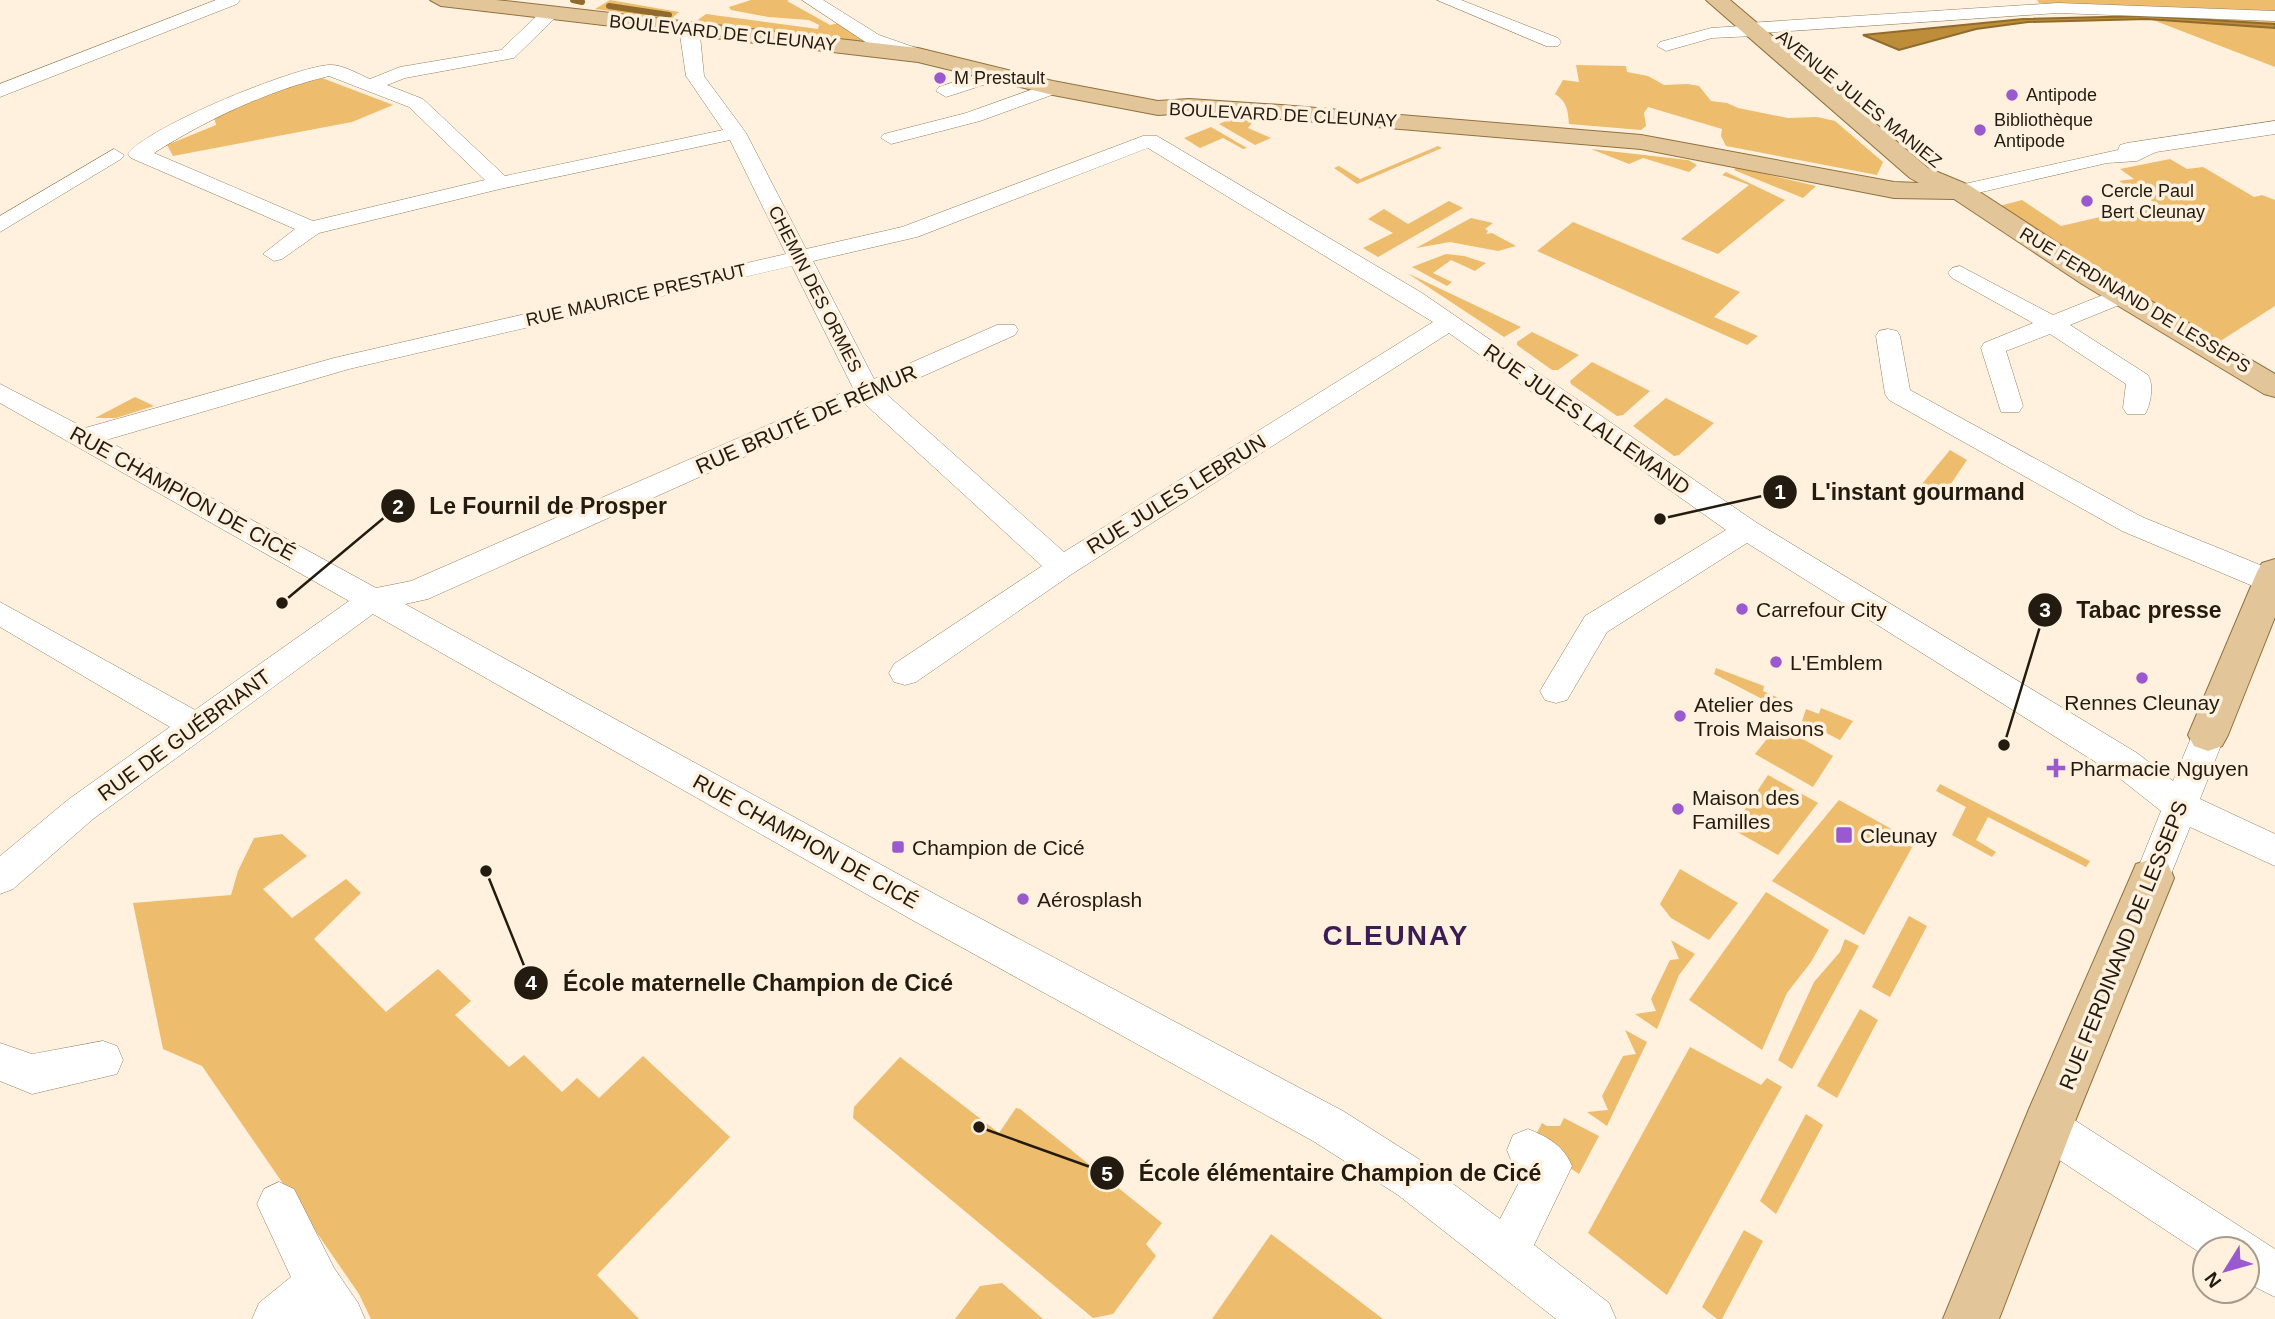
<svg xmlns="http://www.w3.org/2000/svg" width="2275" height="1319" font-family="Helvetica,sans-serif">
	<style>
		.green { fill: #eebc6d }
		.water { fill: #be8d39; stroke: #906b2c; stroke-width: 2 }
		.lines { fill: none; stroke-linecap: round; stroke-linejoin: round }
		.stream { stroke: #906b2c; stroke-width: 6 }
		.minor-casing { stroke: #948061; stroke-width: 1 }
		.major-casing { stroke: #92713d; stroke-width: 2 }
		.minor { fill: #fff; fill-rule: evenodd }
		.major { fill: #e2c69a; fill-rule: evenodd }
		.poi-dot { fill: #9a59cf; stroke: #fff1de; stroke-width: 2.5 }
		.labels { text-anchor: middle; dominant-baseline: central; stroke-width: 7; stroke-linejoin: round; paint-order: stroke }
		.far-street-label { font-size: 18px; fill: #231b0f; stroke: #fff1de }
		.far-poi-label { font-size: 18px; fill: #231b0f; stroke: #fff1de; text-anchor: start }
		.street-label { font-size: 21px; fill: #231b0f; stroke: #fff1de }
		.poi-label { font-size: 21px; fill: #231b0f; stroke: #fff1de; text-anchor: start }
		.district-label { font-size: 28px; font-weight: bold; letter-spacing: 2px; fill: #3b1c54; stroke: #fff1de }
		.leader { fill: none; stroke: #231b0f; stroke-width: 2.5 }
		.callout-dot { fill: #231b0f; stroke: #fff1de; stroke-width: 2.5 }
		.mark-label { font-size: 21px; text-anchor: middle; font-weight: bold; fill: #fff }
		.callout-label { font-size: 23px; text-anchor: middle; font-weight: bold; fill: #231b0f; stroke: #fff1de; stroke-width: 7; stroke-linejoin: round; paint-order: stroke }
	</style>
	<rect width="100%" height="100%" fill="#fff1de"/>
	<path class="green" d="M 610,0 L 679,12 L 671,19 L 595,9 Z
		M 751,0 L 789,0 L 787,1 L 830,25 L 839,23 L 870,43 L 695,22 L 706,14 L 818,29 L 819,25 L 809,20 L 768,17 L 731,10 L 729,7 Z
		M 2037,0 L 2275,0 L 2275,67 L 2114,5 L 2039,3 Z
		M 1576,65 L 1626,66 L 1627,72 L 1648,76 L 1664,85 L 1688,84 L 1699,86 L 1711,101 L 1727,103 L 1738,108 L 1788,118 L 1817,117 L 1835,121 L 1883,162 L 1877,175 L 1726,146 L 1721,136 L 1722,129 L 1648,107 L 1644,113 L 1646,126 L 1641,130 L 1569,124 C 1568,110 1567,102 1555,94 L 1563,80 L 1579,82 Z
		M 322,78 L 393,105 L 352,122 L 173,156 L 167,145 L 216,125 L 214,117 L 271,92 Z
		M 1230,119 L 1253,121 L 1248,128 L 1271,138 L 1255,145 L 1219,124 Z
		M 1211,127 L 1247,148 L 1243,149 L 1223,138 L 1200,148 L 1184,138 Z
		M 1438,146 L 1442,148 L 1357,184 L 1334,168 L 1339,166 L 1360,179 Z
		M 1591,149 L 1688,160 L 1697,165 L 1689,172 L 1643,158 L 1629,164 Z
		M 2170,159 L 2187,169 L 2203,167 L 2254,197 L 2262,195 L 2275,200 L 2275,306 L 2211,347 L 1988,209 L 2022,200 L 2061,226 L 2157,204 L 2119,181 L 2134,179 L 2120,169 Z
		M 1736,167 L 1816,186 L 1803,198 L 1734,170 Z
		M 1726,172 L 1785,200 L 1718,254 L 1681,239 L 1749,185 L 1722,175 Z
		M 1449,201 L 1463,208 L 1378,257 L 1363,248 L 1393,233 L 1368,219 L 1384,209 L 1408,224 Z
		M 1471,218 L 1493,223 L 1485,229 L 1488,231 L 1486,234 L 1492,233 L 1516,246 L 1498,251 L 1450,242 L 1416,248 Z
		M 1573,222 L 1740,292 L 1714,317 L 1758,336 L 1747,345 L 1537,251 Z
		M 1446,254 L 1464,256 L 1486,263 L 1475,271 L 1451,260 L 1433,273 L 1452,282 L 1447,286 L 1412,267 Z
		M 1407,273 L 1521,327 L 1504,337 Z
		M 1532,332 L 1579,355 L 1558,370 L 1552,370 L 1517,345 L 1517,342 Z
		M 1592,362 L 1650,391 L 1623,415 L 1617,416 L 1571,384 L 1570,381 Z
		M 135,397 L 154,406 L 116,418 L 95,418 Z
		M 1666,398 L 1714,423 L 1679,455 L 1674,456 L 1633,426 Z
		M 1950,450 L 1967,460 L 1940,500 L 1917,490 Z
		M 1716,668 L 1764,686 L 1763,691 L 1795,705 L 1789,713 L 1714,674 Z
		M 1821,708 L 1853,721 L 1840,740 L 1802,721 L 1806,709 L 1819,714 Z
		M 1778,725 L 1833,756 L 1813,787 L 1755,754 Z
		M 1768,775 L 1818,803 L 1778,855 L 1732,829 Z
		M 1940,784 L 2090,861 L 2086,867 L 1988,817 L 1976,840 L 1996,852 L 1992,857 L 1952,835 L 1966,807 L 1936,791 Z
		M 1839,800 L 1915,842 L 1864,935 L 1772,881 Z
		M 282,834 L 307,856 L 263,889 L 292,918 L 346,879 L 361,893 L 314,939 L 386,1012 L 438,969 L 471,1001 L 455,1015 L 509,1067 L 524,1055 L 562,1092 L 577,1078 L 599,1098 L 643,1056 L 730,1137 L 597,1275 L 639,1319 L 371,1319 L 359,1294 L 202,1066 L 163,1049 L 133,903 L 231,895 L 238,871 L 254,838 Z
		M 1680,869 L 1738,903 L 1709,940 L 1671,918 L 1660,904 Z
		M 1766,892 L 1829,930 L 1811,962 L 1787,993 L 1762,1050 L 1689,1000 Z
		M 1909,916 L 1927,926 L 1890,997 L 1872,987 Z
		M 1845,939 L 1859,946 L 1792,1069 L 1778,1060 L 1814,982 L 1840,952 Z
		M 1671,940 L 1695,954 L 1679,975 L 1657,1029 L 1635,1014 L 1656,1011 L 1651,999 L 1670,960 L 1679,959 Z
		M 1860,1009 L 1878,1020 L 1837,1098 L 1817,1086 Z
		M 1625,1030 L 1647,1042 L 1607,1126 L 1587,1112 L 1608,1110 L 1602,1096 L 1623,1056 L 1636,1054 Z
		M 1690,1047 L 1761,1085 L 1767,1078 L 1782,1087 L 1667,1295 L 1588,1233 Z
		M 900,1057 L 999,1133 L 1016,1108 L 1020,1109 L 1162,1223 L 1146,1244 L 1156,1256 L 1113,1314 L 1093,1318 L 853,1118 L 854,1107 Z
		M 1806,1114 L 1823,1125 L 1776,1214 L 1760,1201 Z
		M 1564,1118 L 1599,1136 L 1579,1174 L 1532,1142 L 1542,1123 L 1547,1126 L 1560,1126 Z
		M 1744,1230 L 1763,1241 L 1722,1319 L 1717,1319 L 1702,1307 Z
		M 1271,1234 L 1383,1319 L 1212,1319 Z
		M 1002,1283 L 1043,1319 L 955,1319 L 980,1286 Z"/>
	<path class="water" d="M 2146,16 L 2275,24 L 2275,28 L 2147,19 L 2028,22 L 1976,29 L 1899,50 L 1863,35 L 2023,19 Z"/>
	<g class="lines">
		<path class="stream" d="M 573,0 L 582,2
			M 609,6 L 669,15"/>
		<g class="minor-casing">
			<path id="minor" d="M 216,0 L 240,0 L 237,4 L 0,97 L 0,84 Z
				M 802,0 L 823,0 L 879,35 L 925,51 L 927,55 L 918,61 L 867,43 Z
				M 1437,0 L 1461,0 L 1558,38 L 1561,42 L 1558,46 L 1546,46 Z
				M 2058,3 L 2275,11 L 2275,21 L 2058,13 L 1761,33 L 1753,36 L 1712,38 L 1666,51 L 1657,46 L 1660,42 L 1711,28 L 1741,26 L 1749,23 Z
				M 549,9 L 555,10 L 558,14 L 555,18 L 514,58 L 405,78 L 387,85 L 423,99 L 505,176 L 723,130 L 686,76 L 680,35 L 687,26 L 699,26 L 704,76 L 746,133 L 806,249 L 902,227 L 1143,136 L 1157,136 L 1422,293 L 1757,523 L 2137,753 L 2173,781 L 2196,726 L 2208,722 L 2220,726 L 2225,735 L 2200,799 L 2275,834 L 2275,866 L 2190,827 L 2165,889 L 2152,894 L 2139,889 L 2134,878 L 2161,811 L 2113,773 L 1747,543 L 1607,632 L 1567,700 L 1556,703 L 1545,700 L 1540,691 L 1585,616 L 1726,530 L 1449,333 L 1072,574 L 916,682 L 905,685 L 894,682 L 889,673 L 894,664 L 1042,566 L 864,403 L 428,599 L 405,604 L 940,897 L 1343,1111 L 1428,1165 L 1500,1219 L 1524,1173 L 1513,1165 L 1507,1150 L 1513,1135 L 1528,1129 C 1548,1137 1564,1146 1572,1166 L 1534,1245 L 1609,1303 L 1616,1319 L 1556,1319 L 1398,1195 L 1313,1141 L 914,921 L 373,614 L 93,819 L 13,889 L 0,894 L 0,856 L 69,799 L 170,727 L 0,627 L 0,602 L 195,710 L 349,601 L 0,403 L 0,384 L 85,428 L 334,358 L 786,254 L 730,140 L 500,189 L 319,233 L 282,259 L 274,261 L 263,254 L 295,229 L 131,158 L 128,154 C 147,127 294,67 329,65 C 342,64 358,74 370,79 L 400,67 L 501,50 L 543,10 ZM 329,76 L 409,107 L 485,180 L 313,221 L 154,153 C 208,119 267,91 329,76 ZM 1148,148 L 1433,322 L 1064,552 L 885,393 L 1015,335 L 1018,330 L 1015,325 L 997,325 L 874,379 L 813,261 L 917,237 ZM 792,266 L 853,388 L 411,581 L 376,588 L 106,440 L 349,369 Z
				M 998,68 L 1005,70 L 1007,74 L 1005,78 L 946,97 L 936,91 L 939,87 Z
				M 1053,82 L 1060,84 L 1063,88 L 1060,92 L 980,121 L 891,144 L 881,138 L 884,134 L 966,113 Z
				M 2275,121 L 2275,134 L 2156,152 L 2137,161 L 2107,163 L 1960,197 L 1949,191 L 1960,185 L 2118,150 L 2120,145 L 2127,143 Z
				M 114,149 L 124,155 L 121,159 L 0,232 L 0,216 Z
				M 1960,266 L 2053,315 L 2113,291 L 2129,291 L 2133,296 L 2129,301 L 2070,325 L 2148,375 C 2154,385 2151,404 2145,414 L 2127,414 L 2123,408 L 2126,384 L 2050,334 L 2006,351 L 2023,406 L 2019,412 L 2001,412 L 1981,348 L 1984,343 L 2033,323 L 1952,278 L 1948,273 L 1952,268 Z
				M 1888,329 L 1897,331 L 1900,336 L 1910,390 L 2142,517 L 2275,571 L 2275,590 L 2260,589 L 2122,531 L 1889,400 L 1885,394 L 1876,336 L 1879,331 Z
				M 103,1041 L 117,1046 L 123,1060 L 117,1074 L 32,1094 L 0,1081 L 0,1043 L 32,1054 Z
				M 2047,1106 L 2062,1112 L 2275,1249 L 2275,1297 L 2247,1283 L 2247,1249 L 2205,1249 L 2205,1256 L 2032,1142 L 2026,1127 L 2032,1112 Z
				M 279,1182 L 294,1189 L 334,1268 L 358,1303 L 365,1319 L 252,1319 L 259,1303 L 291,1277 L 257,1204 L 264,1189 Z"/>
		</g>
		<g class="major-casing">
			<path id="major" d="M 430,0 L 496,0 L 918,48 L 1053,81 L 1158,101 L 1189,99 L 1281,105 L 1641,135 L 1894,182 L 1919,183 L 1910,178 L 1706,0 L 1730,0 L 1928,168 L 1969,185 L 2102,272 L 2275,374 L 2275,397 L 2264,394 L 2082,284 L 1954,199 L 1894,198 L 1641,149 L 1281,119 L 1189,113 L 1158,115 L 1053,95 L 918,62 L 441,6 Z
				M 2275,559 L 2275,617 L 2228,735 L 2222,746 L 2208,751 L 2194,746 L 2188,735 L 2257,572 L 2262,563 Z
				M 2152,859 L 2168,864 L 2174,878 L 2071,1131 L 1999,1319 L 1943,1319 L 2029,1109 L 2130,878 L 2136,864 Z"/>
		</g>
		<use href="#minor" class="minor"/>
		<use href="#major" class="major"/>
	</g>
	<g class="poi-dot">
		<circle cx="940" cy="78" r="7"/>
		<circle cx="2012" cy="95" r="7"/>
		<circle cx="1980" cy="130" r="7"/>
		<circle cx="2087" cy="201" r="7"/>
		<circle cx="1742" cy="609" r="7"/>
		<circle cx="1776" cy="662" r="7"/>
		<circle cx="2142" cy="678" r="7"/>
		<circle cx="1680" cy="716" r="7"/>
		<path d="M2052.5 757.5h7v7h7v7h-7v7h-7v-7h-7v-7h7z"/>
		<circle cx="1678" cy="809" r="7"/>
		<rect x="1835" y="826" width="18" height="18" rx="3.5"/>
		<rect x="891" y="840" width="14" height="14" rx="3.5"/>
		<circle cx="1023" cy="899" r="7"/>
	</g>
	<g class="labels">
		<g class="far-street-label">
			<text transform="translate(723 33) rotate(6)">BOULEVARD DE CLEUNAY</text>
			<text transform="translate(1859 99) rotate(39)">AVENUE JULES MANIEZ</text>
			<text transform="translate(1283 115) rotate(3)">BOULEVARD DE CLEUNAY</text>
			<text transform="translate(815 289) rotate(63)">CHEMIN DES ORMES</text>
			<text transform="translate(636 295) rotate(-13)">RUE MAURICE PRESTAUT</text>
			<text transform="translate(2135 300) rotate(31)">RUE FERDINAND DE LESSEPS</text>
		</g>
		<g class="far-poi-label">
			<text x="954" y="78">M Prestault</text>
			<text x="2026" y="95">Antipode</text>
			<text x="1994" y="120">Bibliothèque<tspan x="1994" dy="21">Antipode</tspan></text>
			<text x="2101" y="191">Cercle Paul<tspan x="2101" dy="21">Bert Cleunay</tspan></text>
		</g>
		<g class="street-label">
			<text transform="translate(806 419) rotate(-24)">RUE BRUTÉ DE RÉMUR</text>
			<text transform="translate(1587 419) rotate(35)">RUE JULES LALLEMAND</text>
			<text transform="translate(183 493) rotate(29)">RUE CHAMPION DE CICÉ</text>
			<text transform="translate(1176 494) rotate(-32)">RUE JULES LEBRUN</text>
			<text transform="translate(184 735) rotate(-36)">RUE DE GUÉBRIANT</text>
			<text transform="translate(806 841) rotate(29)">RUE CHAMPION DE CICÉ</text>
			<text transform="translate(2123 945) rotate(-68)">RUE FERDINAND DE LESSEPS</text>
		</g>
		<g class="poi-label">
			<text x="1756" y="609">Carrefour City</text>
			<text x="1790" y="662">L'Emblem</text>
			<text x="2142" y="702" text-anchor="middle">Rennes Cleunay</text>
			<text x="1694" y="704">Atelier des<tspan x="1694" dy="24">Trois Maisons</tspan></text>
			<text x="2070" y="768">Pharmacie Nguyen</text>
			<text x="1692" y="797">Maison des<tspan x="1692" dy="24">Familles</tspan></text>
			<text x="1860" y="835">Cleunay</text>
			<text x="912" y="847">Champion de Cicé</text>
			<text x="1037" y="899">Aérosplash</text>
		</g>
		<g class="district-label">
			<text x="1396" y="935">CLEUNAY</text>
		</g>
	</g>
	<path class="leader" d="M1660 519L1780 492M282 603L398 506M2004 745L2045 610M486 871L531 983M979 1127L1107 1173"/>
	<g class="callout-dot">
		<circle cx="1660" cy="519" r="7"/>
		<circle cx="282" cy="603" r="7"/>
		<circle cx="2004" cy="745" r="7"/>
		<circle cx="486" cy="871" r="7"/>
		<circle cx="979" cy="1127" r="7"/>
		<circle cx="1780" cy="492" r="18"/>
		<circle cx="398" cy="506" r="18"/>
		<circle cx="2045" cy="610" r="18"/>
		<circle cx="531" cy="983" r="18"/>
		<circle cx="1107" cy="1173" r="18"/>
	</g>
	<g class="mark-label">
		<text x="1780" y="499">1</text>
		<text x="398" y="514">2</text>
		<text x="2045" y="617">3</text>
		<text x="531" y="990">4</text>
		<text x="1107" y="1181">5</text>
	</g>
	<g class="callout-label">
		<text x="1918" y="500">L'instant gourmand</text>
		<text x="548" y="514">Le Fournil de Prosper</text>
		<text x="2149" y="618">Tabac presse</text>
		<text x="758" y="991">École maternelle Champion de Cicé</text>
		<text x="1340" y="1181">École élémentaire Champion de Cicé</text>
	</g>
	<g transform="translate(2226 1270) rotate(233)"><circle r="33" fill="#fff1de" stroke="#a79b8b" stroke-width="2"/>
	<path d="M0-5L12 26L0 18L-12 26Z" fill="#9a59cf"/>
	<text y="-10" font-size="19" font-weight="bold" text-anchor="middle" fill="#231b0f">N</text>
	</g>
</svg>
